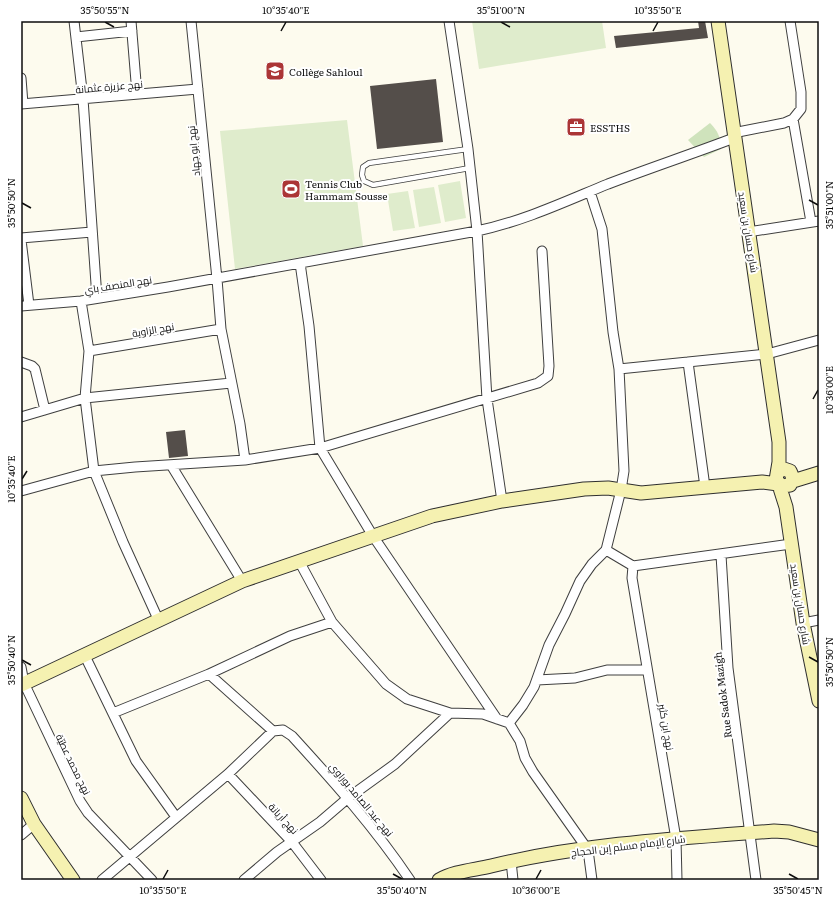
<svg xmlns="http://www.w3.org/2000/svg" width="840" height="901" font-family="Literata,Cairo,serif">
	<style>
		.green { fill: #cfe3bc }
		.pitch { fill: #dfeccc }
		.building { fill: #544e4a }
		.lines { fill: none; stroke-linecap: round; stroke-linejoin: round }
		.lane-casing { stroke: #3f3f3f; stroke-width: 6 }
		.street-casing { stroke: #3f3f3f; stroke-width: 11 }
		.secondary-casing { stroke: #2e2e2e; stroke-width: 15 }
		.lane { stroke: #fff; stroke-width: 4.5 }
		.street { stroke: #fff; stroke-width: 9 }
		.secondary { stroke: #f5f1b1; stroke-width: 13 }
		.ticks { fill: none; stroke: #0c0c0c; stroke-width: 1.5 }
		.labels { text-anchor: middle; dominant-baseline: central; stroke-width: 4; stroke-linejoin: round; paint-order: stroke }
		.poi-label { font-size: 10px; fill: #0c0c0c; stroke: #fff; text-anchor: start }
		.street-label { font-size: 10px; fill: #0c0c0c; stroke: #fff }
		.neatline { fill: none; stroke: #0c0c0c; stroke-width: 1.5 }
		.ticks-label { font-size: 10px; text-anchor: middle; fill: #0c0c0c }
	</style>
	<rect width="100%" height="100%" fill="#fdfbee"/>
	<path class="green" d="M 710,123 C 718,131 721,138 721,149 L 704,157 L 688,140 Z"/>
	<path class="pitch" d="M 472,21 L 602,21 L 606,48 L 479,69 Z
		M 347,120 L 363,246 L 235,269 L 220,131 Z
		M 460,181 L 466,218 L 445,222 L 438,185 Z
		M 434,187 L 441,223 L 419,227 L 413,190 Z
		M 408,191 L 415,228 L 393,231 L 387,194 Z"/>
	<path class="building" d="M 698,21 L 705,21 L 708,38 L 616,48 L 614,36 L 699,28 Z
		M 436,79 L 443,142 L 377,149 L 370,86 Z
		M 185,430 L 188,456 L 169,458 L 166,432 Z"/>
	<g class="lines">
		<g class="lane-casing">
			<path id="lane" d="M 468,149 L 369,163 L 363,167 L 362,175 L 364,181 L 373,185 L 470,168"/>
		</g>
		<g class="street-casing">
			<path id="street" d="M 74,21 L 83,99 L 97,298
				M 131,21 L 137,94
				M 191,21 L 217,279 L 221,329 L 240,424 L 245,460
				M 76,37 L 132,31
				M 21,78 L 23,104
				M 21,104 L 198,89
				M 793,119 L 811,222
				M 733,133 L 784,123 L 793,119 L 801,109 L 801,92 L 790,21
				M 748,232 L 819,221
				M 21,238 L 92,232
				M 21,240 L 29,305
				M 300,263 L 309,326 L 320,448 L 373,536 L 497,719
				M 81,301 L 89,351 L 85,398 L 94,471 L 123,542 L 158,619
				M 21,306 L 81,301 L 168,287 L 477,231 L 468,149 L 449,21
				M 89,351 L 221,329
				M 21,362 L 32,366 L 35,369 L 45,410
				M 688,362 L 705,487
				M 619,369 L 767,354 L 819,340
				M 21,417 L 85,398 L 231,383
				M 171,465 L 242,581
				M 21,491 L 94,471 L 135,467 L 245,460 L 320,448 L 538,383 L 548,376 L 549,366 L 542,251
				M 502,501 L 487,399 L 477,231 C 524,221 564,202 608,184 C 650,168 692,154 734,138
				M 606,550 L 633,566
				M 721,555 L 728,668 L 756,880
				M 299,561 L 332,622 L 386,684 L 407,699 L 450,713 L 483,714 L 509,723 L 520,741 L 525,758 L 533,772 L 588,850 L 592,880
				M 803,623 L 819,620
				M 84,654 L 136,761 L 176,817
				M 21,667 L 24,683 L 80,801 L 88,813 L 152,880
				M 209,674 L 273,731
				M 537,680 L 575,678 L 607,670 L 646,670
				M 113,713 L 209,674 L 290,636 L 332,622
				M 509,723 L 523,705 L 534,687 L 549,645 L 565,614 L 580,581 L 592,564 L 606,550 L 621,490 L 624,471 L 619,369 L 613,332 L 602,229 L 590,192
				M 228,774 L 292,842 L 321,880
				M 21,835 L 34,824
				M 511,861 L 513,880
				M 102,880 L 228,774 L 273,731 L 283,730 L 292,736 C 334,782 375,828 410,880
				M 244,880 L 277,852 L 320,822 L 348,798 L 395,764 L 450,713
				M 677,880 L 676,839 L 632,578 L 633,566 L 791,544"/>
		</g>
		<g class="secondary-casing">
			<path id="secondary" d="M 718,21 L 779,442 L 779,462 L 776,480 L 782,486 L 790,485 L 793,478 L 790,471 L 784,469 L 778,472
				M 793,481 L 819,473
				M 779,485 L 786,507 L 803,623 L 819,701
				M 21,685 L 242,581 L 432,516 L 502,501 L 584,489 L 608,488 L 641,493 L 762,482 L 778,484
				M 21,798 L 34,824 L 73,880
				M 439,880 C 454,871 475,870 491,866 C 581,844 682,838 774,831 L 789,832 L 819,840"/>
		</g>
		<use href="#lane" class="lane"/>
		<use href="#street" class="street"/>
		<use href="#secondary" class="secondary"/>
	</g>
	<path class="ticks" d="M 105,22 L 114,27M 501,22 L 510,27M 281,31 L 286,22M 653,31 L 658,22M 809,200 L 818,205M 22,203 L 31,208M 813,399 L 818,390M 22,479 L 27,471M 809,657 L 818,662M 22,660 L 31,665M 393,874 L 402,879M 789,874 L 798,879M 163,879 L 168,870M 536,879 L 541,870"/>
	<defs>
		<g id="university-square" transform="scale(1)"><rect x="-9" y="-9" width="18" height="18" rx="4" fill="#ab3536" stroke="#fff"/><path d="M0-5L7-2L0 1L-7-2ZM-4 1L0 2.5L4 1V4Q0 6-4 4Z" fill="#fff"/></g>
		<g id="office-square" transform="scale(1)"><rect x="-9" y="-9" width="18" height="18" rx="4" fill="#ab3536" stroke="#fff"/><path d="M-6-3h4V-5.5h4V-3h4V5H-6ZM-1-4.5V-3h2v-1.5ZM-6 0V1H6V0Z" fill="#fff"/></g>
		<g id="stadium-square" transform="scale(1)"><rect x="-9" y="-9" width="18" height="18" rx="4" fill="#ab3536" stroke="#fff"/><path d="M0-5a6.5 5 0 1 0 0 10a6.5 5 0 1 0 0-10ZM-3.5-1.8h7v3.6h-7Z" fill="#fff"/></g>
	</defs>
	<g fill-rule="evenodd">
		<use href="#university-square" x="275" y="71"/>
		<use href="#office-square" x="576" y="127"/>
		<use href="#stadium-square" x="291" y="189"/>
	</g>
	<g class="labels">
		<g class="poi-label">
			<text x="289" y="71">Collège Sahloul</text>
			<text x="590" y="127">ESSTHS</text>
			<text x="305" y="183">Tennis Club<tspan x="305" dy="12">Hammam Sousse</tspan></text>
		</g>
		<g class="street-label">
			<text transform="translate(109 86) rotate(-5)">نهج عزيزة عثمانة</text>
			<text transform="translate(193 151) rotate(-96)">نهج ابو جهاد</text>
			<text transform="translate(749 232) rotate(81)">شارع حسان بن سعيد</text>
			<text transform="translate(118 284) rotate(-9)">نهج المنصف باي</text>
			<text transform="translate(153 329) rotate(-10)">نهج الزاوية</text>
			<text transform="translate(801 604) rotate(81)">شارع حسان بن سعيد</text>
			<text transform="translate(722 695) rotate(-97)">Rue Sadok Mazigh</text>
			<text transform="translate(667 727) rotate(80)">نهج ابن كثير</text>
			<text transform="translate(74 764) rotate(64)">نهج محمد عطيّة</text>
			<text transform="translate(362 799) rotate(50)">نهج عبد الصامد بوراوي</text>
			<text transform="translate(284 818) rotate(47)">نهج أريانة</text>
			<text transform="translate(628 845) rotate(-7)">شارع اﻹمام مسلم إبن الحجاج</text>
		</g>
	</g>
	<rect width="840" height="901" fill="none" stroke="#ffffff" stroke-width="44"/>
	<rect x="22" y="22" width="796" height="857" class="neatline"/>
	<g class="ticks-label">
		<text x="105" y="14">35°50'55"N</text>
		<text x="286" y="14">10°35'40"E</text>
		<text x="501" y="14">35°51'00"N</text>
		<text x="658" y="14">10°35'50"E</text>
		<text transform="translate(11 203) rotate(-90)" y="4">35°50'50"N</text>
		<text transform="translate(829 205) rotate(-90)" y="4">35°51'00"N</text>
		<text transform="translate(829 390) rotate(-90)" y="4">10°36'00"E</text>
		<text transform="translate(11 479) rotate(-90)" y="4">10°35'40"E</text>
		<text transform="translate(11 660) rotate(-90)" y="4">35°50'40"N</text>
		<text transform="translate(829 662) rotate(-90)" y="4">35°50'50"N</text>
		<text x="163" y="894">10°35'50"E</text>
		<text x="402" y="894">35°50'40"N</text>
		<text x="536" y="894">10°36'00"E</text>
		<text x="798" y="894">35°50'45"N</text>
	</g>
</svg>
